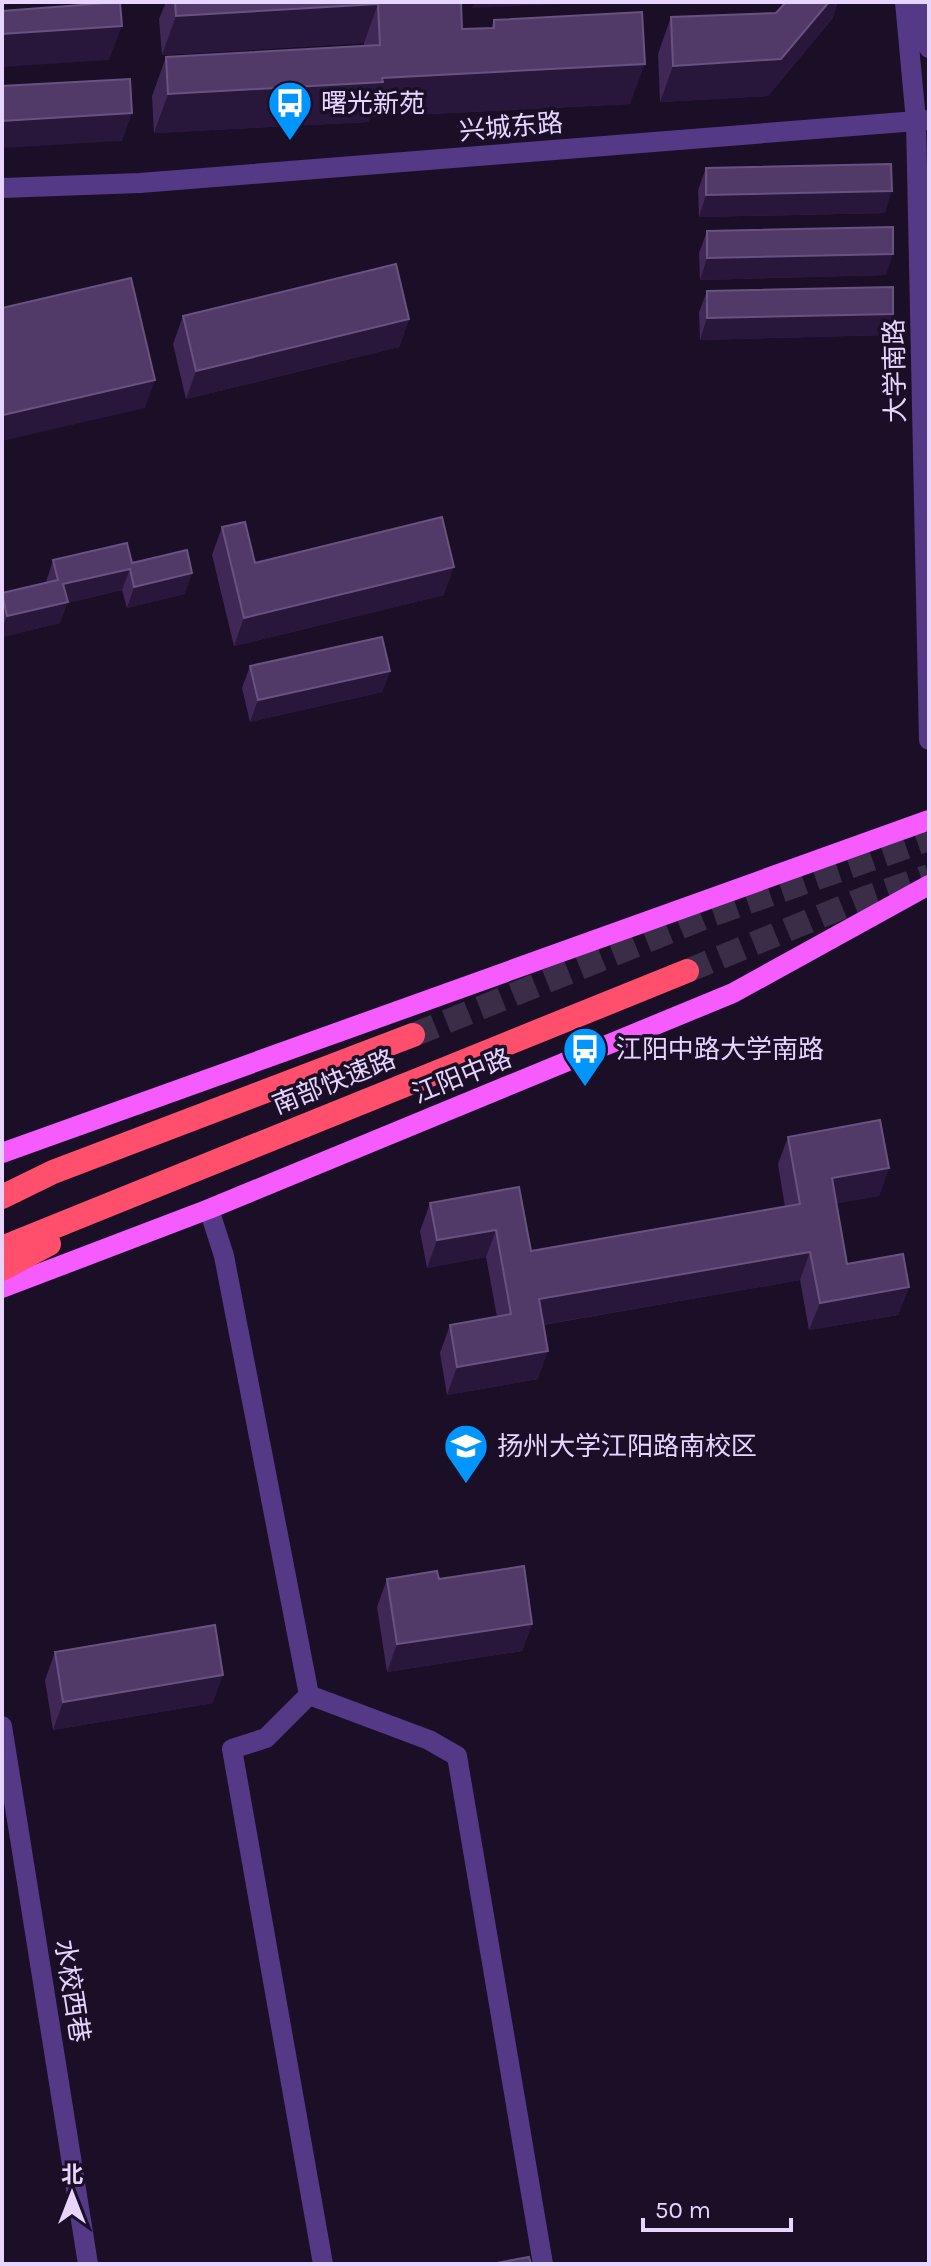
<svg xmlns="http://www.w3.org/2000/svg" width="931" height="2266" font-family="Karla,'Noto Sans SC',sans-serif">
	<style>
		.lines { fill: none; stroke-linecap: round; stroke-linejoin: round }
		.highway-tunnel { stroke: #392d47; stroke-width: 24; stroke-dasharray: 24 12; stroke-linecap: butt }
		.minor { stroke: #543986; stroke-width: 20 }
		.major { stroke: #f55bff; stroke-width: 20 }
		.highway { stroke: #ff4f6c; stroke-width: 24 }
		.wall { fill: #3f2855 }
		.shaded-wall { fill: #28163b }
		.building { fill: #513a67; stroke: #68527f; stroke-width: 2 }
		.labels { text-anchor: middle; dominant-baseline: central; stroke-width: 7; stroke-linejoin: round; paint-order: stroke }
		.poi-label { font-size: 26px; fill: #e7d4ff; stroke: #1a0f27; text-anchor: start }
		.street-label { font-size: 26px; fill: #e7d4ff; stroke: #1a0f27 }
	</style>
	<rect width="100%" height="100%" fill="#1a0f27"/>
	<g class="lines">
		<path class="highway-tunnel" d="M 687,971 L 865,898 L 929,876
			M 413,1035 L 711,915 L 929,839"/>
		<path class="minor" d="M 905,2 L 916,121 L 929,740
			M 925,2 L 929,48
			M 2,188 L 140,183 L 929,120
			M 209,1209 L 224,1256 L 309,1695
			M 309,1695 L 429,1740 L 457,1756 L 543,2264
			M 309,1695 L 266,1738 L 232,1749 L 323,2264
			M 2,1726 L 88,2264"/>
		<path class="major" d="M 2,1153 L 929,820
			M 2,1288 L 209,1209 L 733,993 L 929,885"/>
		<path class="highway" d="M 2,1197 L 53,1172 L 413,1035
			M 2,1248 L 687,971
			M 2,1269 L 49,1244"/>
	</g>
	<path class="wall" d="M 166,2 L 461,2 L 462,29 L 491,28 L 494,20 L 630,104 L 370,117 L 368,122 L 154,133 L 152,96 L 166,57 L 364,46 L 364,43 L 162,55 L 159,19 Z
		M 786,2 L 838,2 L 832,19 L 768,96 L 660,102 L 658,54 L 671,17 L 776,13 Z
		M 706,168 L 885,213 L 699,217 L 698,190 Z
		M 707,231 L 886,275 L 700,280 L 699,253 Z
		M 707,291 L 886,335 L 700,340 L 699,312 Z
		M 183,316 L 409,319 L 399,347 L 186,399 L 173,344 Z
		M 222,527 L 255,563 L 444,595 L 234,646 L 212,555 Z
		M 53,560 L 132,563 L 192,573 L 184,594 L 127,608 L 122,590 L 67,603 L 60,623 L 2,637 L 2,593 L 46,582 Z
		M 250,666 L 390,671 L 382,692 L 250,722 L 242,688 Z
		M 788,1137 L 889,1168 L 879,1196 L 837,1203 L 847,1264 L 909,1287 L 898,1315 L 809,1330 L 800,1280 L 543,1325 L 538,1379 L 447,1395 L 440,1353 L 450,1325 L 497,1317 L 486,1257 L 427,1268 L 420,1231 L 430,1203 L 519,1187 L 531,1251 L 785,1207 L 778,1164 Z
		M 387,1579 L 532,1624 L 522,1651 L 387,1672 L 377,1607 Z
		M 55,1652 L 213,1703 L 53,1730 L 45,1680 Z"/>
	<path class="shaded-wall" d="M 2,2 L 39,2 L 2,5 Z
		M 474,2 L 609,2 L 472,8 Z
		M 829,2 L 838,2 L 832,19 L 768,96 L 660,102 L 673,66 Z
		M 378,4 L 364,43 L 162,55 L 176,16 Z
		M 122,26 L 109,60 L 2,67 L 2,34 Z
		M 645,64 L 630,104 L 370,117 L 368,122 L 154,133 L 168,94 L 382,78 Z
		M 132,113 L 122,141 L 2,148 L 2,121 Z
		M 892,191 L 885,213 L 699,217 L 706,195 Z
		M 893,254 L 886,275 L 700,280 L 707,258 Z
		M 893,314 L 886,335 L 700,340 L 707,318 Z
		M 409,319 L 399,347 L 186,399 L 196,371 Z
		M 155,380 L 145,408 L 2,441 L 2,419 L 3,415 Z
		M 454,567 L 444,595 L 234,646 L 244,618 Z
		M 130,569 L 122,590 L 67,603 L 60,623 L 2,637 L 2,629 L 7,616 L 63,584 Z
		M 192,573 L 184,594 L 127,608 L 134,587 Z
		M 390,671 L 382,692 L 250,722 L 258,700 Z
		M 889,1168 L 879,1196 L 822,1206 L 832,1178 Z
		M 496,1230 L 486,1257 L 427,1268 L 437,1240 Z
		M 810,1252 L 800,1280 L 529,1327 L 539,1299 Z
		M 909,1287 L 898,1315 L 809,1330 L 820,1303 Z
		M 548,1351 L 538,1379 L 447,1395 L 457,1367 Z
		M 532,1624 L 522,1651 L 387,1672 L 397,1644 Z
		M 223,1675 L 213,1703 L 53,1730 L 63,1702 Z"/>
	<path class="building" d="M 120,2 L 122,26 L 2,34 L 2,11 Z
		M 175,2 L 461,2 L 462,29 L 494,28 L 494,20 L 642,12 L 645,64 L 382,78 L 383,82 L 168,94 L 166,57 L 380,45 L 378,4 L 176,16 Z
		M 786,2 L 829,2 L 781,59 L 673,66 L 671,17 L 776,13 Z
		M 130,79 L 132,113 L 2,121 L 2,86 Z
		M 891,164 L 892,191 L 706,195 L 706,168 Z
		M 893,227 L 893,254 L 707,258 L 707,231 Z
		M 396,264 L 409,319 L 196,371 L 183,316 Z
		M 131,278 L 155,380 L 3,415 L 2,410 L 2,308 Z
		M 893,287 L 893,314 L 707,318 L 707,291 Z
		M 442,517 L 454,567 L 244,618 L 222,527 L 245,522 L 255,563 Z
		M 127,543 L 132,563 L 187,550 L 192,573 L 134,587 L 130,569 L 63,584 L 68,602 L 7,616 L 2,593 L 58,580 L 53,560 Z
		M 382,637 L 390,671 L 258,700 L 250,666 Z
		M 880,1120 L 889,1168 L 832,1178 L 847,1264 L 903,1254 L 909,1287 L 820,1303 L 810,1252 L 539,1299 L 548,1351 L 457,1367 L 450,1325 L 511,1314 L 496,1230 L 437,1240 L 430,1203 L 519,1187 L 531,1251 L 800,1204 L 788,1137 Z
		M 524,1566 L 532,1624 L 397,1644 L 387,1579 L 437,1571 L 439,1579 Z
		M 215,1625 L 223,1675 L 63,1702 L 55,1652 Z
		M 529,2257 L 531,2264 L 491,2264 Z"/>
	<defs>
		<g id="bus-pin" transform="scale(2.3)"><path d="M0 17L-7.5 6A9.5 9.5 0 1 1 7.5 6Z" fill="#0095ff" stroke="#1a0f27"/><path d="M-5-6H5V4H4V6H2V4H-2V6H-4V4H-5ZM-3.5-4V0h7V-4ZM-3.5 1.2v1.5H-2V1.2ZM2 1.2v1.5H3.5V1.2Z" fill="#fff"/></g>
		<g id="university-pin" transform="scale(2.3)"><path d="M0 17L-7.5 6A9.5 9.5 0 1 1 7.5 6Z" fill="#0095ff" stroke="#1a0f27"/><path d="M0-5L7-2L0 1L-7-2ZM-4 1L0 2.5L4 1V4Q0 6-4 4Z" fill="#fff"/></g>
	</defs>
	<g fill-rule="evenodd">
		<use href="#bus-pin" x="290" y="103"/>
		<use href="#bus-pin" x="585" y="1049"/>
		<use href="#university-pin" x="466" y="1446"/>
	</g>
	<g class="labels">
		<g class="poi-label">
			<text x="321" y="103">曙光新苑</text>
			<text x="616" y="1049">江阳中路大学南路</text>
			<text x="497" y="1446">扬州大学江阳路南校区</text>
		</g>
		<g class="street-label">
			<text transform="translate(511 127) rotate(-5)">兴城东路</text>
			<text transform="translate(895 371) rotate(-91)">大学南路</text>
			<text transform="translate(462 1076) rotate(-22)">江阳中路</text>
			<text transform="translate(334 1082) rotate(-22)">南部快速路</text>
			<text transform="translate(72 1991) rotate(81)">水校西巷</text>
		</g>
	</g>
	<rect width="931" height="2266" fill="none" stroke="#e7d4ff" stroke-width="8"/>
	<g transform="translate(72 2194)" stroke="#1a0f27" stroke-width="6" paint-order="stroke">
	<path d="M0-6L14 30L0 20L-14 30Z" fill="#e7d4ff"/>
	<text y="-12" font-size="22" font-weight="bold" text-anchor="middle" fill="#e7d4ff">北</text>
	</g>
	<path d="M643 2218v12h148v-12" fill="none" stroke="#e7d4ff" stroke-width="4"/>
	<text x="655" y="2218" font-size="24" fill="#e7d4ff" stroke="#1a0f27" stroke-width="6" paint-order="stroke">50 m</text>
</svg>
